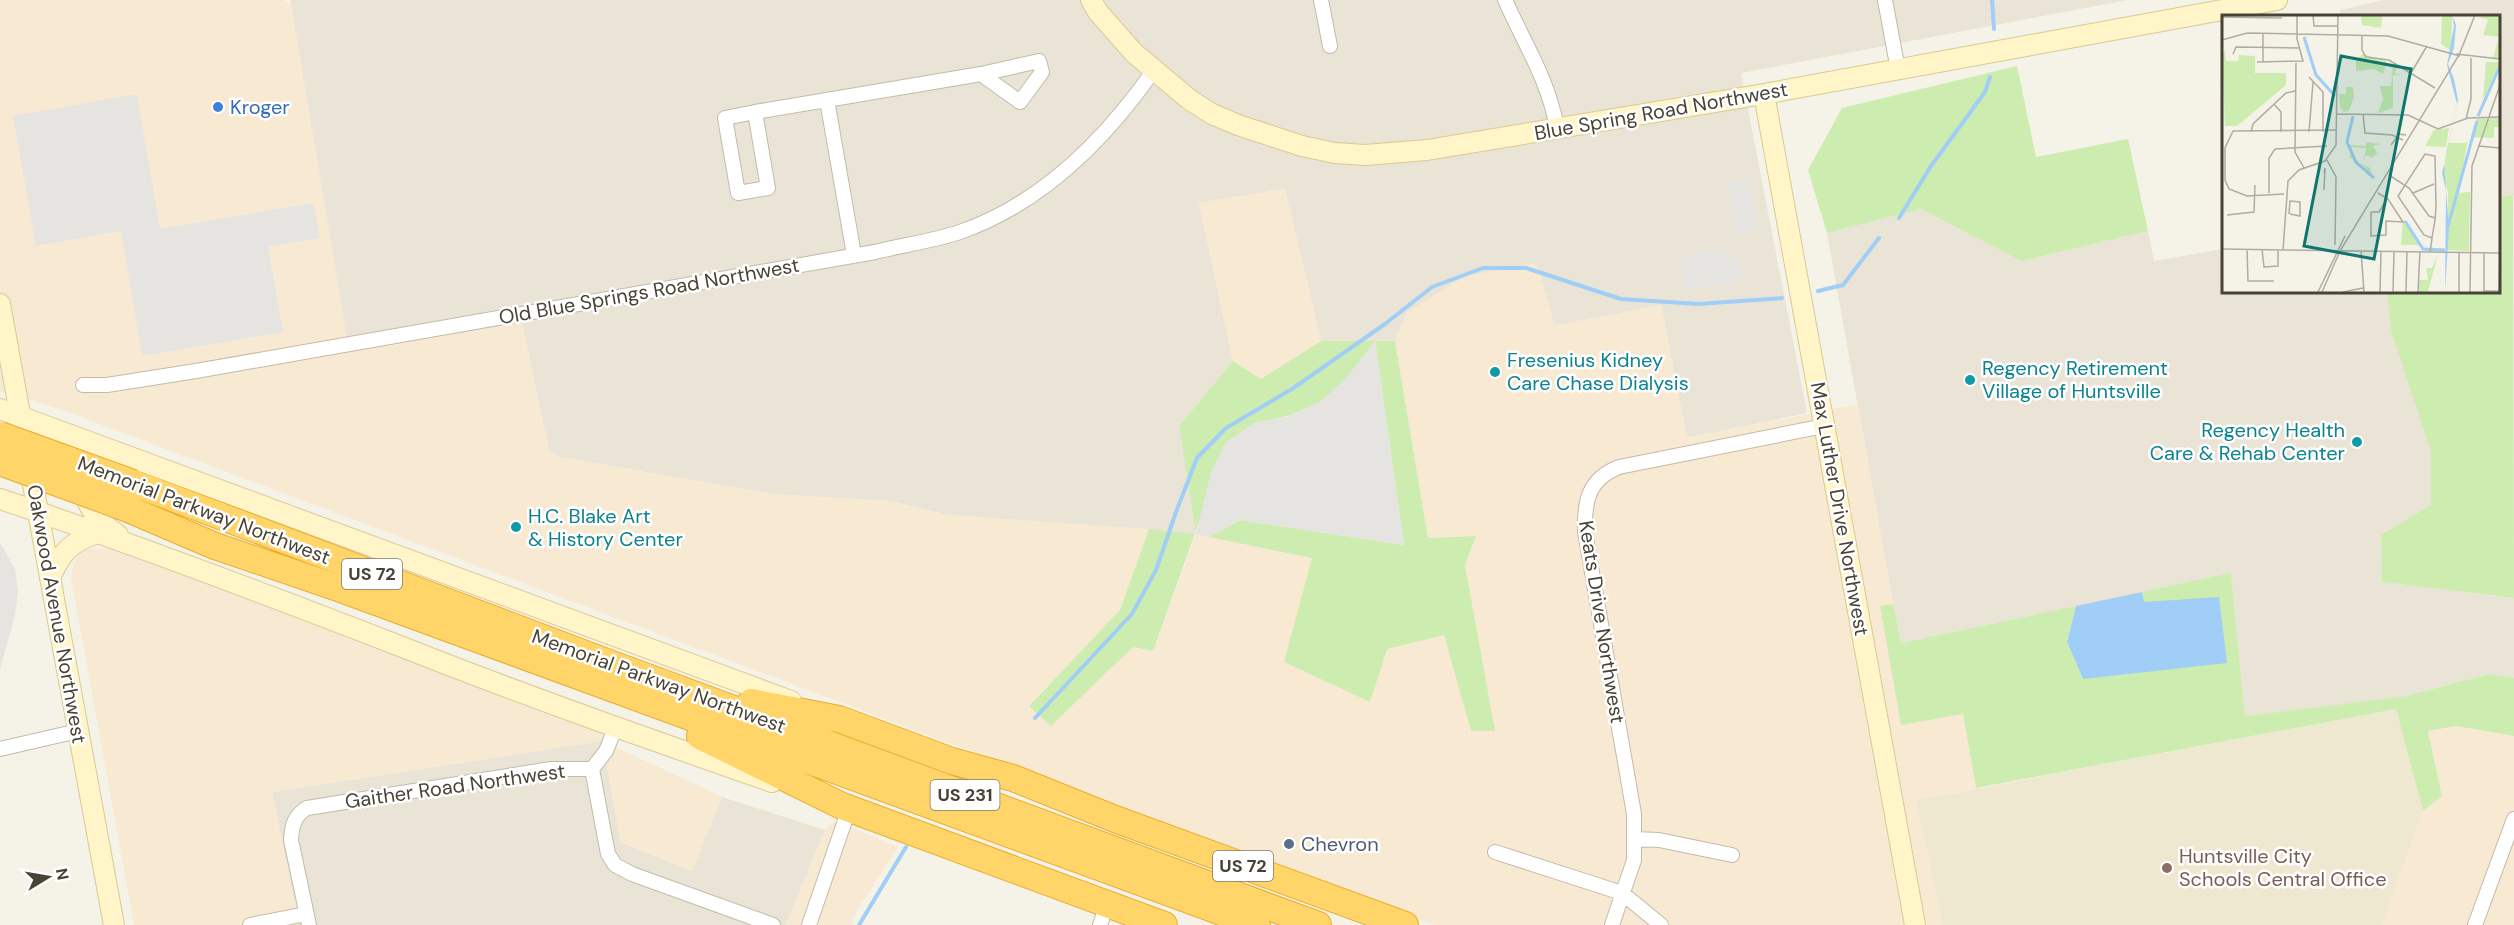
<svg xmlns="http://www.w3.org/2000/svg" width="2514" height="925" font-family="'DM Sans',sans-serif">
	<style>
		.residential { fill: #eae4d6 }
		.commercial { fill: #f8ead2 }
		.education { fill: #efe8d1 }
		.green { fill: #cdecaf }
		.parking { fill: #e6e4e0 }
		.water { fill: #a1cef6 }
		.lines { fill: none; stroke-linecap: round; stroke-linejoin: round }
		.stream { stroke: #a1cef6; stroke-width: 4 }
		.street-casing { stroke: #c2bbaa; stroke-width: 16 }
		.secondary-casing { stroke: #d8ca95; stroke-width: 22 }
		.highway-casing { stroke: #e8ae2f; stroke-width: 28 }
		.street { stroke: #fff; stroke-width: 14 }
		.secondary { stroke: #fff5c9; stroke-width: 20 }
		.highway { stroke: #ffd56a; stroke-width: 26 }
		.highway-bridge-casing { stroke: #e8ae2f; stroke-width: 28; stroke-linecap: butt }
		.highway-bridge { stroke: #ffd56a; stroke-width: 26 }
		.shop-dot { fill: #3f7fe0; stroke: #fff; stroke-width: 2 }
		.culture-dot { fill: #0f9aa8; stroke: #fff; stroke-width: 2 }
		.service-dot { fill: #5c6f8a; stroke: #fff; stroke-width: 2 }
		.education-dot { fill: #8d6e63; stroke: #fff; stroke-width: 2 }
		.labels { text-anchor: middle; dominant-baseline: central; stroke-width: 5; stroke-linejoin: round; paint-order: stroke }
		.shield { fill: #fff; stroke: #807b72; stroke-width: 1.5 }
		.shield-label { font-size: 18px; font-weight: bold; fill: #494336 }
		.shop-label { font-size: 20px; fill: #366cbe; stroke: #fff; text-anchor: start }
		.street-label { font-size: 20px; fill: #494336; stroke: #fff }
		.culture-label { font-size: 20px; fill: #0d838f; stroke: #fff; text-anchor: start }
		.service-label { font-size: 20px; fill: #4e5e75; stroke: #fff; text-anchor: start }
		.education-label { font-size: 20px; fill: #785e54; stroke: #fff; text-anchor: start }
		.inset-river { fill: none; stroke: #a1cef6; stroke-width: 3 }
		.inset-road { fill: none; stroke: #b0aca1; stroke-width: 1.5 }
		.view { fill: #0f766e; fill-opacity: 0.15; stroke: #0f766e; stroke-width: 3 }
		.inset-edge { fill: none; stroke: #494336; stroke-width: 3 }
	</style>
	<rect width="100%" height="100%" fill="#f5f2e8"/>
	<path class="residential" d="M 290,0 L 2128,0 L 1741,73 L 1807,413 L 1687,438 L 1661,305 L 1554,326 L 1407,312 L 1395,341 L 1321,341 L 1285,189 L 1199,203 L 1233,361 L 1179,426 L 1196,534 L 948,515 L 890,501 L 772,494 L 559,457 L 549,450 L 522,323 L 349,352 Z
		M 2384,0 L 2514,0 L 2514,195 L 2498,198 L 2498,16 L 2341,16 L 2340,10 Z
		M 1921,209 L 2021,261 L 2148,231 L 2154,261 L 2223,249 L 2223,291 L 2387,291 L 2391,331 L 2431,452 L 2431,506 L 2381,535 L 2382,582 L 2514,598 L 2514,678 L 2489,674 L 2406,696 L 2245,716 L 2231,574 L 1900,643 L 1827,233 Z
		M 602,741 L 621,842 L 691,871 L 722,797 L 825,830 L 786,925 L 299,925 L 272,792 Z"/>
	<path class="commercial" d="M 0,0 L 284,0 L 291,4 L 349,351 L 522,323 L 549,450 L 559,457 L 772,494 L 890,501 L 948,515 L 1149,529 L 1120,610 L 1029,705 L 1051,726 L 1133,647 L 1153,651 L 1196,534 L 1312,558 L 1387,648 L 1444,635 L 1471,731 L 1494,731 L 1465,565 L 1476,536 L 1428,538 L 1395,341 L 1407,312 L 1466,276 L 1537,263 L 1555,326 L 1661,305 L 1687,438 L 1858,404 L 1893,604 L 1881,606 L 1901,725 L 1963,714 L 1976,788 L 1917,800 L 1943,925 L 1434,925 L 59,409 L 0,391 Z
		M 1285,189 L 1321,341 L 1261,379 L 1233,361 L 1199,203 Z
		M 109,548 L 601,728 L 603,741 L 722,797 L 692,871 L 621,842 L 602,741 L 272,792 L 299,925 L 134,925 L 71,578 L 74,563 L 82,550 Z
		M 2456,726 L 2514,736 L 2514,925 L 2382,925 L 2423,811 L 2442,795 L 2428,731 Z
		M 835,821 L 898,847 L 857,911 L 852,925 L 786,925 L 825,830 Z"/>
	<path class="education" d="M 2396,709 L 2423,811 L 2382,925 L 1943,925 L 1916,800 Z"/>
	<path class="green" d="M 2017,66 L 2036,157 L 2128,139 L 2148,231 L 2021,261 L 1921,209 L 1827,233 L 1808,170 L 1842,108 Z
		M 2513,195 L 2514,598 L 2382,582 L 2381,535 L 2431,505 L 2431,452 L 2391,331 L 2387,291 L 2498,291 L 2498,198 Z
		M 1321,341 L 1395,341 L 1428,538 L 1476,536 L 1465,565 L 1495,731 L 1471,731 L 1444,635 L 1387,649 L 1370,702 L 1284,662 L 1312,558 L 1209,537 L 1240,520 L 1404,545 L 1375,341 C 1359,361 1343,387 1321,401 C 1302,414 1277,419 1254,423 L 1205,505 L 1153,651 L 1133,647 L 1051,726 L 1029,706 L 1120,610 L 1149,529 L 1196,534 L 1179,426 L 1233,361 L 1261,379 Z
		M 2231,573 L 2245,716 L 2406,696 L 2489,674 L 2514,678 L 2514,736 L 2456,726 L 2428,731 L 2442,796 L 2423,811 L 2396,709 L 1976,788 L 1963,714 L 1901,725 L 1880,606 L 1893,604 L 1901,643 L 2076,606 L 2067,642 L 2083,679 L 2143,602 L 2142,592 Z"/>
	<path class="parking" d="M 137,94 L 160,229 L 313,203 L 320,238 L 268,247 L 283,332 L 142,356 L 121,231 L 36,246 L 13,116 Z
		M 1748,179 L 1758,230 L 1737,234 L 1728,183 Z
		M 1726,248 L 1728,258 L 1738,257 L 1742,280 L 1685,290 L 1681,267 L 1683,266 L 1682,256 Z
		M 1375,341 L 1404,545 L 1240,520 L 1209,537 L 1196,534 L 1211,472 L 1226,442 L 1254,423 L 1286,417 L 1321,401 L 1346,378 Z
		M 0,542 L 15,569 L 18,591 L 15,615 L 0,669 Z"/>
	<path class="water" d="M 2142,592 L 2144,602 L 2219,597 L 2227,663 L 2083,679 L 2067,642 L 2076,606 Z"/>
	<g class="lines">
		<path class="stream" d="M 1992,0 L 1994,29
			M 1899,218 L 1931,166 L 1985,92 L 1990,77
			M 1818,291 L 1843,285 L 1879,238
			M 1035,718 L 1132,614 L 1156,570 L 1176,512 L 1197,458 L 1226,428 L 1292,389 L 1385,324 L 1432,287 L 1483,268 L 1526,268 L 1621,299 L 1698,304 L 1782,298
			M 859,925 L 906,847"/>
		<g class="street-casing">
			<path id="street" d="M 1321,0 L 1330,46
				M 1505,0 C 1525,45 1548,79 1557,128
				M 1885,0 L 1898,70
				M 827,100 L 854,255
				M 755,112 L 768,188 L 738,193 L 725,118 L 755,112 L 981,74 L 1039,61 L 1042,72 L 1020,102 L 981,74
				M 83,385 L 107,385 L 196,371 L 875,252 C 903,245 933,241 960,232 C 1043,203 1105,140 1154,70
				M 0,749 L 78,731
				M 592,769 L 608,854 L 615,865 L 632,874 L 773,925
				M 592,769 L 606,751 L 616,726
				M 1635,839 L 1659,840 L 1732,855
				M 1495,852 L 1622,893 L 1661,925
				M 250,925 L 306,914
				M 309,925 L 291,840 C 292,825 294,816 307,808 L 551,769 L 592,769
				M 809,925 L 849,809
				M 1100,925 L 1107,904
				M 1612,925 L 1634,860 L 1634,814 L 1585,532 C 1584,502 1588,479 1619,467 L 1824,426
				M 2475,925 L 2514,819"/>
		</g>
		<g class="secondary-casing">
			<path id="secondary" d="M 1091,0 L 1098,12 L 1134,53 L 1190,100 L 1212,114 L 1238,125 L 1302,146 L 1335,153 L 1365,155 L 1427,150 L 1764,94 L 2277,0
				M 1764,94 L 1915,925
				M 0,304 L 22,425
				M 0,409 L 791,701
				M 29,463 L 114,925
				M 85,482 C 83,506 99,522 118,535
				M 0,499 C 137,545 271,596 405,648 C 526,696 649,739 772,782
				M 50,578 C 62,551 70,543 97,533"/>
		</g>
		<g class="highway-casing">
			<path id="highway" d="M 133,483 L 612,664 L 1318,925
				M 126,508 L 215,546 L 341,589 L 1257,925
				M 751,702 L 839,719 L 952,761 L 1013,778 L 1115,819 L 1405,925
				M 700,736 L 842,806 L 1164,925"/>
		</g>
		<use href="#street" class="street"/>
		<use href="#secondary" class="secondary"/>
		<use href="#highway" class="highway"/>
		<g class="highway-bridge-casing">
			<path id="highway-bridge" d="M 0,435 L 133,483
				M 0,462 L 126,508"/>
		</g>
		<use href="#highway-bridge" class="highway-bridge"/>
	</g>
	<circle class="shop-dot" cx="218" cy="107" r="6"/>
	<g class="culture-dot">
		<circle cx="1495" cy="372" r="6"/>
		<circle cx="1970" cy="380" r="6"/>
		<circle cx="2357" cy="442" r="6"/>
		<circle cx="516" cy="527" r="6"/>
	</g>
	<circle class="service-dot" cx="1289" cy="844" r="6"/>
	<circle class="education-dot" cx="2167" cy="868" r="6"/>
	<g class="labels">
		<g class="shield">
			<rect x="342" y="559" width="60" height="30" rx="4.5"/>
			<rect x="930.5" y="780" width="69" height="30" rx="4.5"/>
			<rect x="1213" y="851" width="60" height="30" rx="4.5"/>
		</g>
		<g class="shield-label">
			<text x="372" y="574">US 72</text>
			<text x="965" y="795">US 231</text>
			<text x="1243" y="866">US 72</text>
		</g>
		<g class="shop-label">
			<text x="230" y="107">Kroger</text>
		</g>
		<g class="street-label">
			<text transform="translate(1661 111) rotate(-10)">Blue Spring Road Northwest</text>
			<text transform="translate(649 291) rotate(-10)">Old Blue Springs Road Northwest</text>
			<text transform="translate(1840 509) rotate(80)">Max Luther Drive Northwest</text>
			<text transform="translate(204 510) rotate(21)">Memorial Parkway Northwest</text>
			<text transform="translate(57 614) rotate(80)">Oakwood Avenue Northwest</text>
			<text transform="translate(1602 622) rotate(81)">Keats Drive Northwest</text>
			<text transform="translate(659 681) rotate(20)">Memorial Parkway Northwest</text>
			<text transform="translate(455 786) rotate(-8)">Gaither Road Northwest</text>
		</g>
		<g class="culture-label">
			<text x="1507" y="360">Fresenius Kidney<tspan x="1507" dy="23">Care Chase Dialysis</tspan></text>
			<text x="1982" y="368">Regency Retirement<tspan x="1982" dy="23">Village of Huntsville</tspan></text>
			<text x="2345" y="430" text-anchor="end">Regency Health<tspan x="2345" dy="23">Care &amp; Rehab Center</tspan></text>
			<text x="528" y="516">H.C. Blake Art<tspan x="528" dy="23">&amp; History Center</tspan></text>
		</g>
		<g class="service-label">
			<text x="1301" y="844">Chevron</text>
		</g>
		<g class="education-label">
			<text x="2179" y="856">Huntsville City<tspan x="2179" dy="23">Schools Central Office</tspan></text>
		</g>
	</g>
	<g transform="translate(2222 15)">
		<rect width="278" height="278" fill="#f5f2e8"/>
		<path d="M 139,0 L 160,0 L 159,13 L 140,10 ZM 220,0 L 230,0 L 229,36 L 219,29 ZM 277,0 L 277,43 L 271,43 L 277,22 L 261,20 L 266,5 L 256,2 ZM 3,35 L 4,46 L 16,46 L 17,40 L 33,41 L 33,58 L 64,58 L 64,70 L 15,111 L 3,111 L 0,37 ZM 141,39 L 165,46 L 161,59 L 152,54 L 134,56 L 134,44 ZM 264,47 L 277,47 L 277,51 L 261,85 ZM 171,48 L 175,51 L 173,58 L 179,60 L 171,60 L 171,93 L 156,98 L 161,84 L 158,71 L 169,71 ZM 124,72 L 131,72 L 132,82 L 127,96 L 122,97 L 118,93 L 117,79 L 124,79 ZM 277,103 L 277,112 L 272,112 L 272,123 L 249,122 L 255,104 ZM 227,113 L 224,132 L 203,131 L 212,115 ZM 246,124 L 236,178 L 248,177 L 247,236 L 225,235 L 226,177 L 221,162 L 226,128 L 244,128 ZM 144,127 L 159,129 L 151,131 L 155,138 L 151,143 L 144,140 L 141,147 L 144,133 L 129,132 L 134,145 L 148,153 L 151,163 L 140,148 L 128,143 L 128,130 L 144,131 ZM 181,205 L 199,230 L 179,230 ZM 216,239 L 206,277 L 197,277 L 197,265 L 206,265 L 204,253 L 210,253 Z" fill="#cdecaf"/>
		<path d="M 230,0 L 234,10 L 232,33 L 226,49 L 232,64 L 236,85 L 222,150 L 227,213 L 223,277 L 224,176 L 220,158 L 235,89 L 225,50 L 232,11 Z" fill="#a1cef6"/>
		<path class="inset-river" d="M 82,22 L 94,60 L 113,81M 131,101 L 125,127 L 134,147 L 152,163M 256,101 L 278,51M 183,206 L 201,234 L 223,235M 226,211 L 255,106"/>
		<path class="inset-road" d="M 91,0 L 92,11 L 116,11M 0,2 L 60,3M 140,20 L 140,35 L 144,42 L 167,45 L 213,73M 0,25 L 25,18 L 166,21 L 238,41M 11,39 L 14,32 L 78,33M 234,39 L 278,44M 35,47 L 81,46 L 75,24 L 75,0M 41,47 L 41,18M 74,48 L 73,137 L 82,153M 189,58 L 205,31M 87,62 L 101,77 L 101,117M 52,89 L 59,97 L 59,117M 115,99 L 186,100 L 216,114 L 246,103 L 278,102M 141,99 L 143,118 L 170,120 L 181,125M 244,104 L 249,84 L 249,43M 29,117 L 31,109 L 64,78 L 73,76M 87,117 L 91,67M 169,130 L 177,119 L 184,120M 256,131 L 278,133M 105,145 L 114,162 L 113,230M 167,160 L 187,173 L 207,201 L 213,203M 102,175 L 103,153 L 102,158M 47,178 L 47,143 L 53,134 L 105,131M 191,178 L 212,169M 62,179 L 25,181 L 7,174 L 3,165 L 3,133 L 11,116 L 115,115M 149,197 L 149,221 L 164,220 L 164,206 L 181,207 L 166,184 L 156,178M 149,197 L 157,197 L 165,184M 67,199 L 68,186 L 78,187 L 78,201 L 68,199M 5,200 L 32,197 L 33,170M 0,234 L 278,238M 25,234 L 26,266 L 52,266M 40,234 L 42,252 L 56,251 L 56,235M 61,235 L 66,166 L 77,155 L 103,146 L 114,130 L 116,0M 139,236 L 142,277M 208,237 L 209,231 L 210,223 L 213,205 L 214,192 L 213,141 L 203,139 L 176,181 L 202,220 L 210,223M 262,238 L 262,276 L 277,276M 96,277 L 123,221M 100,277 L 118,236 L 237,40 L 253,0M 121,277 L 141,273M 158,277 L 159,236M 171,277 L 172,236M 184,277 L 185,236M 196,277 L 198,236M 237,277 L 237,237M 248,277 L 250,151 L 278,70M 277,277 L 278,242"/>
		<path class="view" d="M 119,41 L 189,54 L 152,244 L 82,231 Z"/>
		<rect width="278" height="278" class="inset-edge"/>
	</g>
	<g transform="translate(48 877) rotate(79)" stroke="#ffffff" stroke-width="4.5" paint-order="stroke">
	<path d="M0-4.5L10 22L0 15L-10 22Z" fill="#494336"/>
	<text y="-9" font-size="16" font-weight="bold" text-anchor="middle" fill="#494336">N</text>
	</g>
</svg>
